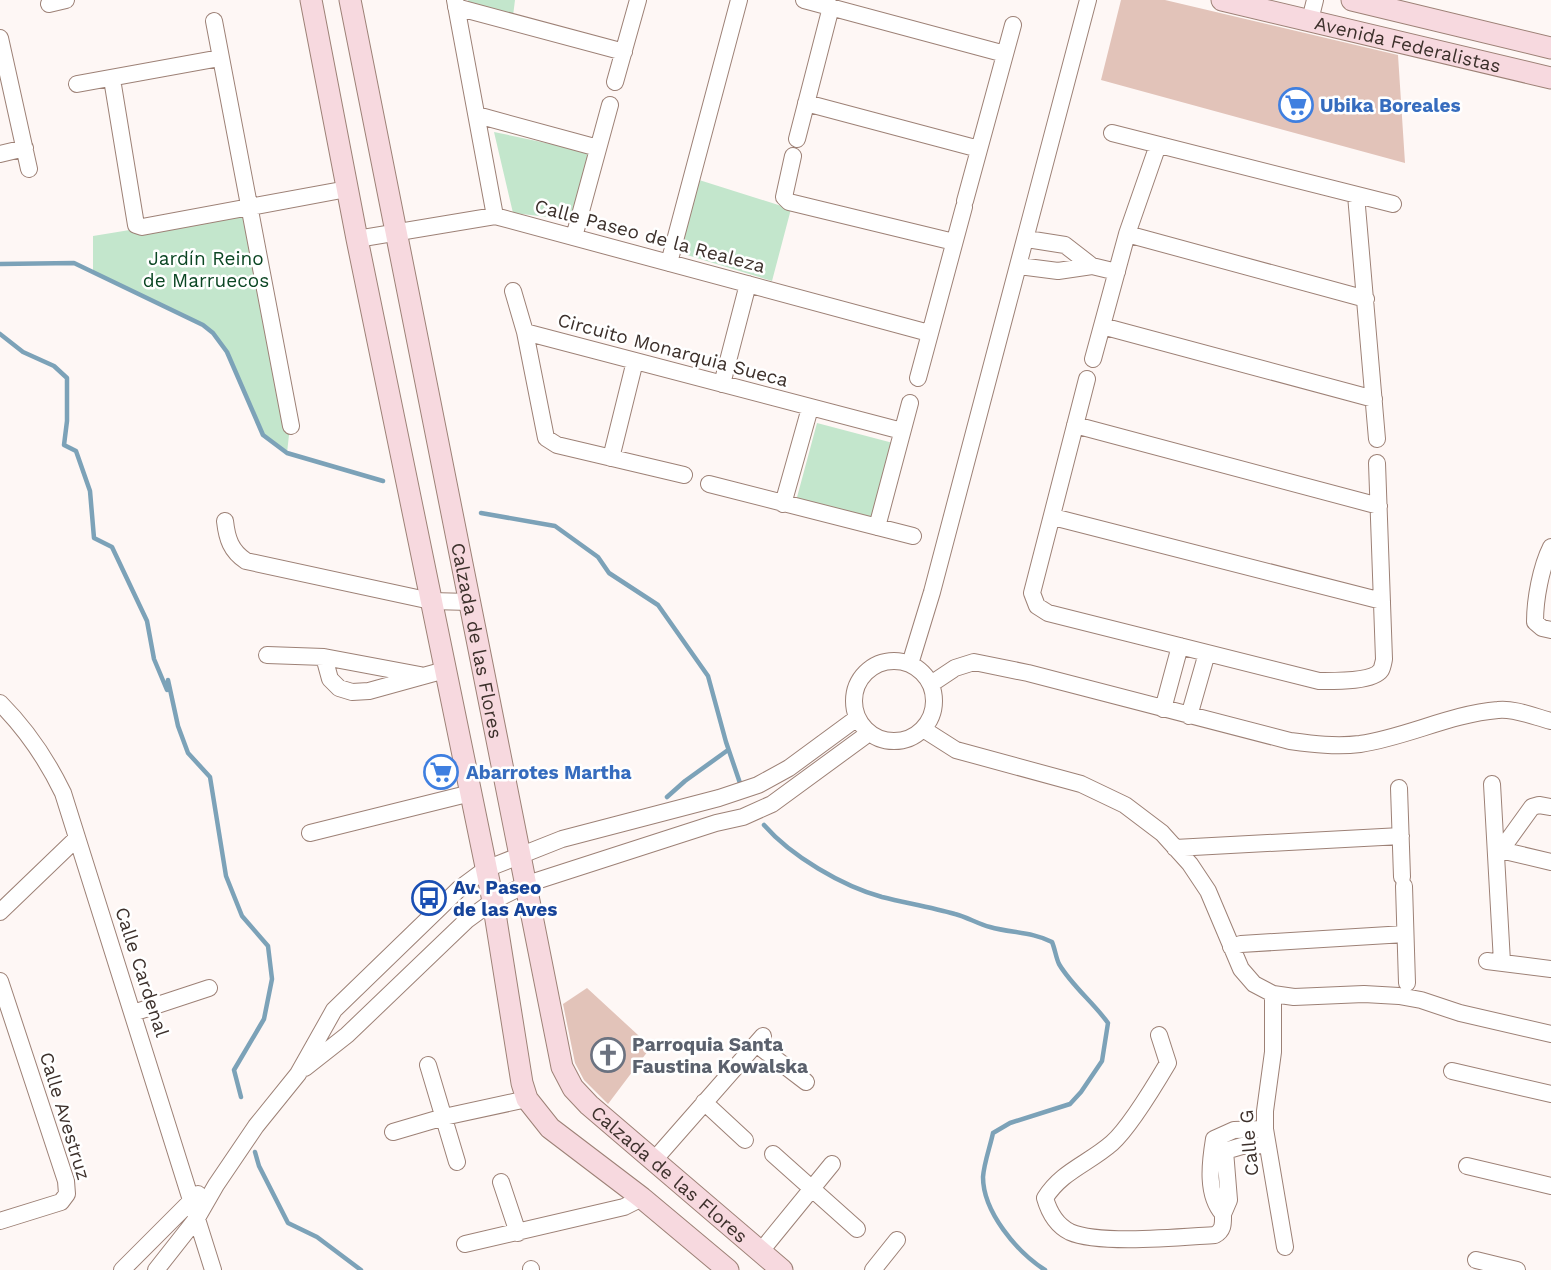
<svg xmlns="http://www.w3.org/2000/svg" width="1551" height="1270" font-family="'Work Sans',sans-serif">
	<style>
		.green { fill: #c3e6cc }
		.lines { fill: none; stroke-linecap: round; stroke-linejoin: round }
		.stream { stroke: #7ca2b8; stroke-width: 4.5 }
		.building { fill: #e2c3b9 }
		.street-casing { stroke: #9d8176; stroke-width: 18 }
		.secondary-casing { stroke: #9d8176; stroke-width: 23 }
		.street { stroke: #fff; stroke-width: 16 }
		.secondary { stroke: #f7d9df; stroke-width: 21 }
		.labels { text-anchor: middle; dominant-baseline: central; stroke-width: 5; stroke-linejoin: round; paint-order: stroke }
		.street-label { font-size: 19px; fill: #3c302b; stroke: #fff }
		.shop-label { font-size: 19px; font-weight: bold; fill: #366cbe; stroke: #fff; text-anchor: start }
		.park-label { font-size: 19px; fill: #0b4623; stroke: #fff }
		.transit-label { font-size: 19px; font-weight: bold; fill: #164399; stroke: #fff; text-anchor: start }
		.worship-label { font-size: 19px; font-weight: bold; fill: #5b616d; stroke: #fff; text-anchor: start }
	</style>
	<rect width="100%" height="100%" fill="#fef7f5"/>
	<path class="green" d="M 468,0 L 515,0 L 513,16 L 469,4 Z
		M 494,132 L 589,152 L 574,220 L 513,213 Z
		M 696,179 L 791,209 L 772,281 L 687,255 L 683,239 Z
		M 246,211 L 290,426 L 287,453 L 263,435 L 227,352 L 213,333 L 192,320 L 93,272 L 93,236 Z
		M 817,423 L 893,443 L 871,521 L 796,501 Z"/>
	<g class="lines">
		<path class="stream" d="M 0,264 L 74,263 L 203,325 L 213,333 L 227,352 L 263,435 L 287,453 L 383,481
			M 0,334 L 23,352 L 54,366 L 67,378 L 67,421 L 64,445 L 76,451 L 90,491 L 94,538 L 112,547 L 147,621 L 154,659 L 167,690 L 168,680 L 178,726 L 188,753 L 210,777 L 226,876 L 242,916 L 268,946 L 272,979 L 264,1019 L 234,1070 L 241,1097
			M 481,513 L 555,526 L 598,557 L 609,573 L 658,605 L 708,676 L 726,742 L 741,786
			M 667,797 L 685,781 L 728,750
			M 764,825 C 791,856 842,886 882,897 C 906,903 931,907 955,914 C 967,917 978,924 990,927 C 1011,933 1033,932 1052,942 C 1055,949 1056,958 1059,964 C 1072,986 1093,1002 1108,1023 L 1102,1061 L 1081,1092 L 1070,1104 L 1010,1123 L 993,1133 C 990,1147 984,1163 983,1177 C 983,1212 1017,1252 1045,1270
			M 255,1152 L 259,1166 L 288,1223 L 317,1237 L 361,1270"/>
	</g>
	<path class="building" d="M 1121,0 L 1165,0 L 1398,55 L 1405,163 L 1101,80 Z
		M 587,988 L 651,1047 L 608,1104 L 584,1080 L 575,1063 L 563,1004 Z"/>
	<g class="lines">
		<g class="street-casing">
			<path id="street" d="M 455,0 L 495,216
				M 804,0 L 1005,54
				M 49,4 L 66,0
				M 456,7 L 624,52
				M 1310,20 L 1315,0
				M 214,21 L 291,426
				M 0,38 L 29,169
				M 112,79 L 136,225 L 142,227 L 347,189
				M 615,82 L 638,0
				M 77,84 L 220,58
				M 806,103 L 979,149
				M 477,115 L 598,148
				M 1112,133 L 1393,204
				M 797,139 L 831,7
				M 0,154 L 25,148
				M 793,156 L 784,197 L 789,202 L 954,242
				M 1356,195 L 1377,439
				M 965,201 L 1013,25
				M 1127,234 L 1366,299
				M 574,237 L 610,105
				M 357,239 L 495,216 L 929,333
				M 1027,239 L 1065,245 L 1092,266
				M 669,263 L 739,0
				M 1019,266 L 1058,271 L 1092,266 L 1117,272
				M 513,291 L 525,332 L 546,438 L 557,445 L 684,475
				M 1102,326 L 1374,399
				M 525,332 L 902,431
				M 1093,359 L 1127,234 L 1158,145
				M 918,378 L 964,207
				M 1087,379 L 1032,593 L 1037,606 L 1048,613 L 1319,681 C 1333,681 1373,682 1381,670 C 1382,669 1384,660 1384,659 L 1377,463
				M 722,384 L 748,284
				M 1075,425 L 1379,506
				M 611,458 L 635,361
				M 709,484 L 913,536
				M 783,504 L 810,408
				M 1053,517 L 1382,601
				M 225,521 C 227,539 231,551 246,561 L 431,601 L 470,602
				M 877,527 L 910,403
				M 1551,547 C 1541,567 1535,599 1535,622 L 1542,628 L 1551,630
				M 267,655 L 324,657 L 420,675
				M 324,657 L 330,679 L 339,688 L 352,692 L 369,691 L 445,670
				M854 701a40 40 0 1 1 80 0a40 40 0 1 1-80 0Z
				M 910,664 L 932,592 L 1088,0
				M 931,684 L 955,668 L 974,662 L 1028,673 L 1290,741 C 1313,744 1336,747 1360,744 C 1407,737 1450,714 1498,710 C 1514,708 1535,717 1551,721
				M 0,703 C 27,730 47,760 63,793 L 213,1270
				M 1163,709 L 1180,646
				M 1189,716 L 1207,653
				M 923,729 L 956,750 L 1081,784 L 1125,805 L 1162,833 L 1190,864 L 1208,891 L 1241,969 L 1254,984 L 1273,994 L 1294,997 L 1364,994 L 1399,996 L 1421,1000 L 1460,1013 L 1551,1034
				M 1492,784 L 1502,962
				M 1399,788 L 1402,877
				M 310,833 L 471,793
				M 1175,848 L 1401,836
				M 1496,849 L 1551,862
				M 1501,850 L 1532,807 L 1539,805 L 1551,807
				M 1404,886 L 1407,983
				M 0,912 L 77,838
				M 1231,947 L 1241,944 L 1405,934
				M 1487,961 L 1551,969
				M 0,981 L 66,1181 L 67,1194 L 61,1202 L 0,1221
				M 1273,994 L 1273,1052 L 1265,1111 L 1265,1129 L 1285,1247
				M 133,1013 L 209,988
				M 1159,1035 L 1168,1063 C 1155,1085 1130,1127 1112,1143 C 1088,1164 1062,1171 1045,1198 C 1049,1212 1056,1225 1070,1232 C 1099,1245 1181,1237 1215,1235 C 1224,1230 1223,1223 1223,1214
				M 756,1044 L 806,1082
				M 428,1065 L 457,1162
				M 305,1068 L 347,1035 L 467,920 L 493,901 L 527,884 L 716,823 L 743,817 L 772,804 L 869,733
				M 1452,1071 L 1551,1094
				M 704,1102 L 745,1140
				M 393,1132 L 444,1117 L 527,1099
				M 1214,1139 L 1225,1151 L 1229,1200 L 1223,1214 C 1206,1195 1210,1163 1214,1139 Z
				M 1214,1139 L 1234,1130 L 1265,1129
				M 1225,1151 L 1242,1146 L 1266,1145
				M 773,1154 L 857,1229
				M 655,1159 L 763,1036
				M 1467,1166 L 1551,1186
				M 501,1182 L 518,1233
				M 465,1244 L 624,1207 L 642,1198
				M 761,1251 L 832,1164
				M 1476,1260 L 1517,1270
				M 531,1269 L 531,1270
				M 122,1270 L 198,1194
				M 156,1270 L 197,1218 L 216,1185 L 256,1126 L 298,1074 L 334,1010 L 459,889 L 486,869 L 562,839 L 719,798 L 758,785 L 789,768 L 857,718
				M 873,1270 L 897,1240"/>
		</g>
		<g class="secondary-casing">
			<g id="secondary">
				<path d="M 311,0 L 357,239 L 493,901 L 522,1083 L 527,1099 L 550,1128 L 642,1198 L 728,1270"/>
				<path id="s1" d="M 350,0 L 562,1067 L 573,1088 L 589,1105 L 782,1270"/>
				<path id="s2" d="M 1222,0 L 1551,78"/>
				<path d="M 1352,0 L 1551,48"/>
			</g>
		</g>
		<use href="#street" class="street"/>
		<use href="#secondary" class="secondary"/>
	</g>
	<defs>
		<g id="supermarket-ring" transform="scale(1.75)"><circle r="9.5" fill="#fff" stroke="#3f7fe0" stroke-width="1.5"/><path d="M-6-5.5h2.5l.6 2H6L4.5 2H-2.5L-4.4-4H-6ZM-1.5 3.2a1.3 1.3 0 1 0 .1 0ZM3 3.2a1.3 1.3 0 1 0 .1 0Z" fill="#3f7fe0"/></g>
		<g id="bus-ring" transform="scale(1.75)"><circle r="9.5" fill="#fff" stroke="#1a4fb4" stroke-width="1.5"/><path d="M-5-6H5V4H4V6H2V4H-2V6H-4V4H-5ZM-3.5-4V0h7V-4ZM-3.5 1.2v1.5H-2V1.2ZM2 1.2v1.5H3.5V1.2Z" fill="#1a4fb4"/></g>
		<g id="church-ring" transform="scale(1.75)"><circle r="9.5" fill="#fff" stroke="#6b7280" stroke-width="1.5"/><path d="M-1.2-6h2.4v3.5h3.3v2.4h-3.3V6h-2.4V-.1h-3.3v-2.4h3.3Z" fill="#6b7280"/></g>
	</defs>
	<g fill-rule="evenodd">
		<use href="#supermarket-ring" x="1296" y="105"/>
		<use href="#supermarket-ring" x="441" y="772"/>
		<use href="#bus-ring" x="429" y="898"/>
		<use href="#church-ring" x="608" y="1055"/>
	</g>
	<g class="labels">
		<g class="street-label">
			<text stroke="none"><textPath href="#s2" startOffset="191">Avenida Federalistas</textPath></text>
			<text transform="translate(650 236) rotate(15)">Calle Paseo de la Realeza</text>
			<text transform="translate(673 350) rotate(15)">Circuito Monarquia Sueca</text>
			<text stroke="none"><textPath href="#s1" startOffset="653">Calzada de las Flores</textPath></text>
			<text transform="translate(142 972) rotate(72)">Calle Cardenal</text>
			<text transform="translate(65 1116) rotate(73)">Calle Avestruz</text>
			<text transform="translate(1249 1143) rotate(-95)">Calle G</text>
			<text stroke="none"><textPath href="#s1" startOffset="1241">Calzada de las Flores</textPath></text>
		</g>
		<g class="shop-label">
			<text x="1320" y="105">Ubika Boreales</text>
			<text x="466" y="772">Abarrotes Martha</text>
		</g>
		<g class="park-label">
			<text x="206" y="258">Jardín Reino<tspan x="206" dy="22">de Marruecos</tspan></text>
		</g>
		<g class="transit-label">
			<text x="453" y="887">Av. Paseo<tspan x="453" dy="22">de las Aves</tspan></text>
		</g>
		<g class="worship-label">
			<text x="632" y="1044">Parroquia Santa<tspan x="632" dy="22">Faustina Kowalska</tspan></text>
		</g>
	</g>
</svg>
